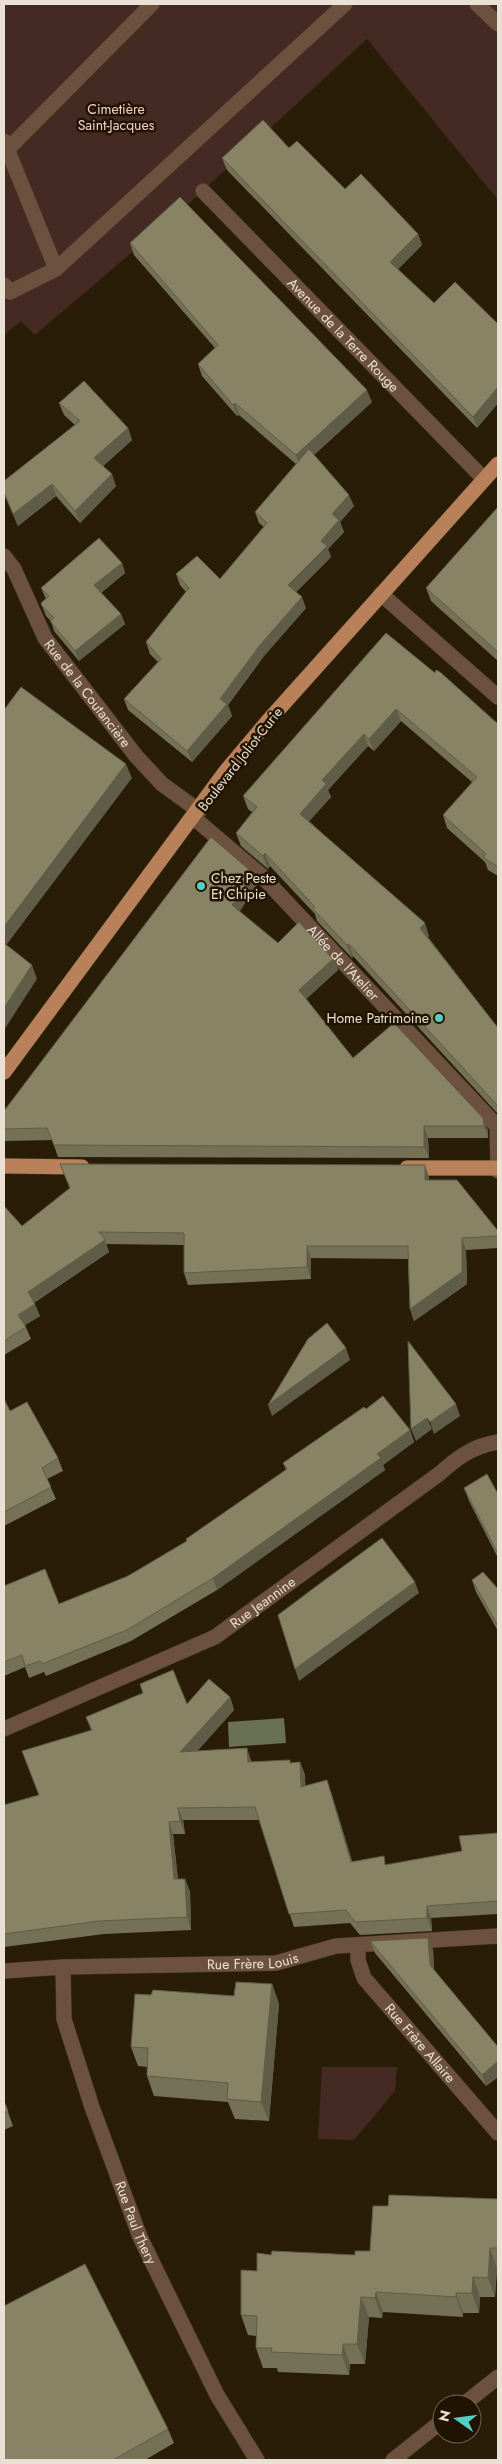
<svg xmlns="http://www.w3.org/2000/svg" width="502" height="2464" font-family="Jost,sans-serif">
	<style>
		.green { fill: #452a24 }
		.water { fill: #687154 }
		.lines { fill: none; stroke-linecap: round; stroke-linejoin: round }
		.minor-casing { stroke: #453825; stroke-width: 16 }
		.major-casing { stroke: #453825; stroke-width: 16 }
		.minor { stroke: #6c513e; stroke-width: 15 }
		.major { stroke: #b9815a; stroke-width: 15 }
		.wall { fill: #757157 }
		.shaded-wall { fill: #5f5c47 }
		.building { fill: #888365; stroke: #5f5c47 }
		.poi-dot { fill: #56cec4; stroke: #201301; stroke-width: 2 }
		.labels { text-anchor: middle; dominant-baseline: central; stroke-width: 5; stroke-linejoin: round; paint-order: stroke }
		.park-label { font-size: 14px; fill: #f7d1c8; stroke: #201301 }
		.street-label { font-size: 14px; fill: #eae1d4; stroke: #201301 }
		.poi-label { font-size: 14px; fill: #eae1d4; stroke: #201301; text-anchor: start }
	</style>
	<rect width="100%" height="100%" fill="#2a1d08"/>
	<path class="green" d="M 4,4 L 498,4 L 498,200 L 367,39 L 184,208 L 35,335 L 21,321 L 4,335 Z
		M 322,2067 L 397,2067 L 395,2091 L 354,2140 L 318,2139 Z"/>
	<path class="water" d="M 284,1718 L 286,1743 L 229,1747 L 228,1722 Z"/>
	<g class="lines">
		<g class="minor-casing">
			<g id="minor">
				<path d="M 477,4 L 498,24"/>
				<path d="M 4,141 L 56,269"/>
				<path d="M 7,150 L 152,4"/>
				<path id="s1" d="M 203,191 L 484,479"/>
				<path d="M 4,285 L 10,292 L 56,269 L 345,4"/>
				<path id="s2" d="M 4,556 L 14,569 L 45,638 L 136,756 L 162,784 L 199,811"/>
				<path d="M 381,594 L 498,697"/>
				<path id="s3" d="M 194,818 L 261,875 L 497,1126 L 498,1171"/>
				<path id="s4" d="M 4,1729 L 215,1637 L 439,1474 C 458,1457 473,1446 498,1442"/>
				<path id="s5" d="M 358,1945 L 358,1960 L 364,1978 L 498,2133"/>
				<path id="s6" d="M 63,1967 L 64,2019 L 92,2107 L 140,2237 L 217,2395 L 257,2460"/>
				<path id="s7" d="M 4,1971 L 63,1967 L 276,1963 L 336,1946 L 498,1936"/>
				<path d="M 464,2404 L 498,2377"/>
				<path d="M 393,2460 L 442,2421"/>
			</g>
		</g>
		<g class="major-casing">
			<path id="major" d="M 4,1072 L 226,771 L 268,721 L 498,464
				M 4,1166 L 82,1167
				M 407,1168 L 498,1168"/>
		</g>
		<use href="#minor" class="minor"/>
		<use href="#major" class="major"/>
	</g>
	<path class="wall" d="M 289,148 L 345,189 L 418,234 L 422,245 L 398,269 L 434,303 L 497,323 L 498,322 L 498,403 L 477,428 L 227,170 L 222,158 Z
		M 130,243 L 372,402 L 314,455 L 354,506 L 340,522 L 344,532 L 328,549 L 331,557 L 296,592 L 306,608 L 264,656 L 228,705 L 232,716 L 192,762 L 128,710 L 124,699 L 158,662 L 150,654 L 146,642 L 186,592 L 180,585 L 176,574 L 220,579 L 264,527 L 259,523 L 255,512 L 296,464 L 239,415 L 237,416 L 202,376 L 198,364 L 215,348 L 134,255 Z
		M 59,403 L 128,428 L 132,440 L 103,466 L 116,486 L 80,523 L 56,496 L 18,526 L 4,494 L 4,481 L 75,425 L 64,415 Z
		M 498,507 L 498,661 L 431,601 L 426,588 Z
		M 122,563 L 125,573 L 101,593 L 121,614 L 125,624 L 79,661 L 54,631 L 51,621 L 46,616 L 41,603 L 46,599 L 41,588 Z
		M 386,633 L 498,724 L 498,876 L 488,870 L 485,862 L 447,828 L 443,815 L 472,782 L 401,721 L 374,751 L 368,746 L 328,790 L 331,797 L 309,821 L 429,936 L 428,937 L 498,1028 L 498,1114 L 353,956 L 352,958 L 317,921 L 315,914 L 270,866 L 268,869 L 241,846 L 236,833 L 252,812 L 248,809 L 243,796 Z
		M 257,885 L 239,912 L 278,943 L 333,959 L 338,970 L 306,999 L 353,1058 L 394,1023 L 488,1130 L 488,1138 L 428,1138 L 429,1158 L 58,1157 L 52,1140 L 4,1141 L 4,1111 Z
		M 429,1177 L 429,1180 L 498,1231 L 498,1248 L 466,1250 L 467,1284 L 414,1321 L 410,1309 L 408,1259 L 311,1258 L 311,1279 L 188,1285 L 184,1273 L 184,1245 L 106,1244 L 109,1252 L 34,1303 L 40,1316 L 25,1325 L 31,1339 L 4,1355 L 4,1206 L 22,1226 Z
		M 4,1399 L 10,1411 L 58,1458 L 63,1471 L 47,1479 L 56,1499 L 4,1526 Z
		M 366,1409 L 410,1430 L 414,1442 L 383,1465 L 385,1470 L 217,1590 L 131,1641 L 46,1676 L 44,1672 L 29,1678 L 25,1667 L 4,1676 L 4,1586 L 59,1604 L 128,1576 L 187,1541 L 286,1470 L 283,1463 Z
		M 464,1488 L 498,1494 L 498,1558 L 469,1501 Z
		M 472,1580 L 498,1589 L 498,1631 L 476,1592 Z
		M 230,1697 L 234,1710 L 197,1751 L 251,1760 L 252,1762 L 291,1763 L 300,1762 L 305,1775 L 305,1786 L 331,1792 L 352,1861 L 387,1865 L 462,1851 L 498,1833 L 498,1914 L 431,1918 L 432,1931 L 360,1935 L 350,1923 L 294,1927 L 259,1820 L 183,1820 L 185,1834 L 173,1834 L 178,1879 L 190,1891 L 191,1930 L 104,1934 L 4,1947 L 4,1805 L 39,1795 L 91,1730 L 86,1717 L 187,1704 Z
		M 370,1941 L 433,1949 L 434,1970 L 498,2047 L 498,2077 L 486,2086 L 375,1953 Z
		M 272,1984 L 279,2004 L 269,2121 L 235,2119 L 228,2102 L 154,2096 L 147,2076 L 147,2067 L 138,2066 L 131,2047 L 151,1995 L 234,1996 Z
		M 4,2101 L 13,2126 L 4,2130 Z
		M 498,2199 L 498,2268 L 497,2268 L 495,2297 L 480,2297 L 479,2313 L 463,2313 L 463,2317 L 383,2312 L 382,2318 L 369,2317 L 365,2364 L 350,2364 L 349,2375 L 278,2372 L 277,2368 L 263,2368 L 256,2348 L 256,2336 L 248,2335 L 241,2315 L 257,2271 L 271,2255 L 355,2255 L 370,2251 L 388,2206 Z
		M 168,2429 L 174,2443 L 145,2460 L 4,2460 Z"/>
	<path class="shaded-wall" d="M 418,234 L 422,245 L 394,273 L 390,262 Z
		M 498,387 L 498,403 L 477,428 L 473,417 Z
		M 367,390 L 372,402 L 300,467 L 296,455 Z
		M 235,403 L 239,415 L 237,416 L 233,405 Z
		M 128,428 L 132,440 L 99,470 L 94,458 Z
		M 112,474 L 116,486 L 80,523 L 75,511 Z
		M 52,484 L 56,496 L 18,526 L 13,514 Z
		M 349,495 L 354,506 L 340,522 L 344,532 L 328,549 L 331,557 L 292,596 L 288,585 L 321,541 L 332,514 Z
		M 122,563 L 125,573 L 98,595 L 94,585 Z
		M 302,597 L 306,608 L 264,656 L 228,705 L 232,716 L 192,762 L 187,751 L 220,699 L 260,645 Z
		M 121,614 L 125,624 L 79,661 L 75,651 Z
		M 396,709 L 401,721 L 374,751 L 369,739 Z
		M 364,734 L 368,746 L 328,790 L 331,797 L 305,826 L 300,814 L 322,780 Z
		M 126,764 L 132,778 L 4,948 L 4,927 Z
		M 265,853 L 270,866 L 268,869 L 263,856 Z
		M 253,873 L 257,885 L 236,917 L 232,905 Z
		M 425,923 L 429,936 L 425,941 L 420,928 Z
		M 349,944 L 353,956 L 352,958 L 347,945 Z
		M 333,959 L 338,970 L 303,1002 L 299,990 Z
		M 32,965 L 37,979 L 4,1030 L 4,1008 Z
		M 483,1118 L 488,1130 L 488,1138 L 484,1126 Z
		M 424,1126 L 428,1138 L 429,1158 L 424,1147 Z
		M 425,1165 L 429,1177 L 430,1192 L 425,1180 Z
		M 462,1238 L 466,1250 L 467,1284 L 414,1321 L 410,1309 Z
		M 105,1240 L 109,1252 L 32,1304 L 28,1292 Z
		M 307,1246 L 311,1258 L 311,1279 L 307,1267 Z
		M 35,1304 L 40,1316 L 22,1327 L 18,1315 Z
		M 346,1348 L 350,1360 L 272,1416 L 268,1405 Z
		M 456,1404 L 460,1416 L 434,1434 L 430,1422 Z
		M 427,1418 L 432,1429 L 416,1441 L 411,1429 Z
		M 410,1430 L 414,1442 L 383,1465 L 385,1470 L 217,1590 L 213,1578 Z
		M 415,1582 L 419,1593 L 299,1681 L 295,1669 Z
		M 230,1697 L 234,1710 L 185,1765 L 180,1752 Z
		M 247,1748 L 251,1760 L 253,1774 L 248,1762 Z
		M 300,1762 L 305,1775 L 306,1799 L 301,1787 Z
		M 327,1780 L 331,1792 L 356,1874 L 351,1862 Z
		M 178,1808 L 183,1820 L 185,1834 L 180,1821 Z
		M 169,1822 L 173,1834 L 179,1892 L 174,1879 Z
		M 185,1879 L 190,1891 L 191,1930 L 187,1917 Z
		M 427,1906 L 431,1918 L 432,1931 L 427,1918 Z
		M 428,1938 L 433,1949 L 434,1977 L 430,1965 Z
		M 272,1984 L 279,2004 L 269,2121 L 261,2102 Z
		M 498,2061 L 498,2077 L 486,2086 L 482,2075 Z
		M 490,2248 L 497,2268 L 495,2297 L 488,2278 Z
		M 473,2277 L 480,2297 L 479,2313 L 472,2293 Z
		M 376,2292 L 383,2312 L 382,2318 L 375,2298 Z
		M 456,2293 L 463,2313 L 463,2317 L 456,2297 Z
		M 361,2297 L 369,2317 L 365,2364 L 357,2344 Z
		M 343,2344 L 350,2364 L 349,2375 L 342,2355 Z"/>
	<path class="building" d="M 263,120 L 289,148 L 297,141 L 345,189 L 361,174 L 418,234 L 390,262 L 434,303 L 455,282 L 497,323 L 498,322 L 498,387 L 473,417 L 222,158 Z
		M 180,197 L 367,390 L 296,455 L 235,403 L 233,405 L 198,364 L 218,345 L 130,243 Z
		M 84,381 L 128,428 L 94,458 L 112,474 L 75,511 L 52,484 L 13,514 L 4,492 L 4,481 L 80,421 L 59,403 Z
		M 309,449 L 349,495 L 332,514 L 339,520 L 321,541 L 327,546 L 288,585 L 302,597 L 260,645 L 220,699 L 227,704 L 187,751 L 124,699 L 161,659 L 146,642 L 189,588 L 176,574 L 197,556 L 220,579 L 267,523 L 255,512 Z
		M 498,507 L 498,652 L 426,588 Z
		M 99,538 L 122,563 L 94,585 L 121,614 L 75,651 L 50,621 L 54,618 L 42,606 L 41,603 L 49,596 L 41,588 Z
		M 386,633 L 435,673 L 436,670 L 440,672 L 498,724 L 498,867 L 483,857 L 486,854 L 443,815 L 477,777 L 396,709 L 369,739 L 364,734 L 322,780 L 326,784 L 300,814 L 425,923 L 420,928 L 498,1028 L 498,1106 L 349,944 L 347,945 L 313,909 L 315,907 L 265,853 L 263,856 L 236,833 L 257,807 L 243,796 Z
		M 21,687 L 126,764 L 4,927 L 4,710 Z
		M 211,837 L 253,873 L 232,905 L 278,943 L 299,922 L 333,959 L 299,990 L 353,1058 L 394,1023 L 483,1118 L 484,1126 L 424,1126 L 424,1147 L 54,1145 L 47,1128 L 4,1129 L 4,1111 Z
		M 4,943 L 32,965 L 4,1008 Z
		M 60,1164 L 425,1165 L 425,1180 L 457,1180 L 498,1231 L 498,1236 L 462,1238 L 462,1272 L 410,1309 L 408,1246 L 307,1246 L 307,1267 L 184,1273 L 184,1233 L 99,1232 L 105,1240 L 28,1292 L 35,1304 L 18,1315 L 26,1327 L 4,1341 L 4,1206 L 22,1226 L 70,1188 Z
		M 327,1323 L 346,1348 L 268,1405 L 308,1339 Z
		M 408,1341 L 456,1404 L 430,1422 L 427,1418 L 411,1429 Z
		M 383,1396 L 410,1430 L 377,1454 L 381,1458 L 213,1578 L 127,1630 L 42,1664 L 40,1661 L 25,1666 L 22,1655 L 4,1662 L 4,1586 L 45,1569 L 59,1604 L 128,1576 L 187,1541 L 186,1539 L 287,1469 L 283,1463 L 364,1407 L 366,1409 Z
		M 4,1399 L 10,1411 L 27,1402 L 58,1458 L 42,1468 L 51,1487 L 4,1512 Z
		M 487,1474 L 498,1494 L 498,1554 L 464,1488 Z
		M 382,1538 L 415,1582 L 295,1669 L 278,1615 L 322,1582 Z
		M 483,1572 L 498,1589 L 498,1626 L 472,1580 Z
		M 173,1670 L 187,1704 L 209,1679 L 230,1697 L 180,1752 L 247,1748 L 248,1762 L 290,1760 L 290,1763 L 300,1762 L 301,1787 L 327,1780 L 351,1862 L 384,1856 L 385,1865 L 462,1851 L 459,1836 L 498,1833 L 498,1901 L 427,1906 L 427,1918 L 355,1922 L 346,1910 L 289,1914 L 255,1807 L 178,1808 L 180,1821 L 169,1822 L 174,1879 L 185,1879 L 187,1917 L 99,1921 L 4,1934 L 4,1805 L 39,1795 L 22,1751 L 92,1730 L 86,1717 L 143,1693 L 140,1684 Z
		M 428,1938 L 430,1965 L 498,2047 L 498,2061 L 482,2075 L 370,1941 Z
		M 236,1982 L 272,1984 L 261,2102 L 227,2099 L 228,2083 L 147,2076 L 148,2048 L 131,2047 L 135,1994 L 151,1995 L 153,1990 L 234,1996 Z
		M 4,2101 L 8,2111 L 4,2113 Z
		M 389,2195 L 498,2199 L 498,2248 L 490,2248 L 488,2278 L 473,2277 L 472,2293 L 456,2293 L 456,2297 L 376,2292 L 375,2298 L 361,2297 L 357,2344 L 343,2344 L 342,2355 L 271,2352 L 272,2348 L 256,2348 L 257,2316 L 241,2315 L 241,2270 L 257,2271 L 257,2253 L 271,2255 L 272,2251 L 355,2255 L 355,2251 L 370,2251 L 373,2206 L 388,2206 Z
		M 85,2264 L 168,2429 L 113,2460 L 4,2460 L 4,2306 Z"/>
	<g class="poi-dot">
		<circle cx="201" cy="886" r="5"/>
		<circle cx="439" cy="1018" r="5"/>
	</g>
	<g class="labels">
		<g class="park-label">
			<text x="116" y="109">Cimetière<tspan x="116" dy="16">Saint-Jacques</tspan></text>
		</g>
		<g class="street-label">
			<text stroke="none"><textPath href="#s1" startOffset="201">Avenue de la Terre Rouge</textPath></text>
			<text stroke="none"><textPath href="#s2" startOffset="162">Rue de la Coutancière</textPath></text>
			<text transform="translate(240 759) rotate(-52)">Boulevard Joliot-Curie</text>
			<text stroke="none"><textPath href="#s3" startOffset="208">Allée de l'Atelier</textPath></text>
			<text stroke="none"><textPath href="#s4" startOffset="289">Rue Jeannine</textPath></text>
			<text stroke="none"><textPath href="#s7" startOffset="249">Rue Frère Louis</textPath></text>
			<text stroke="none"><textPath href="#s5" startOffset="120">Rue Frère Allaire</textPath></text>
			<text stroke="none"><textPath href="#s6" startOffset="268">Rue Paul Thery</textPath></text>
		</g>
		<g class="poi-label">
			<text x="211" y="878">Chez Peste<tspan x="211" dy="16">Et Chipie</tspan></text>
			<text x="429" y="1018" text-anchor="end">Home Patrimoine</text>
		</g>
	</g>
	<rect width="502" height="2464" fill="none" stroke="#eae1d4" stroke-width="10"/>
	<g transform="translate(457 2419) rotate(284)"><circle r="24" fill="#201301" stroke="#716555"/>
	<path d="M0-4L9 19L0 12L-9 19Z" fill="#56cec4"/>
	<text y="-8" font-size="14" font-weight="bold" text-anchor="middle" fill="#eae1d4">N</text>
	</g>
</svg>
